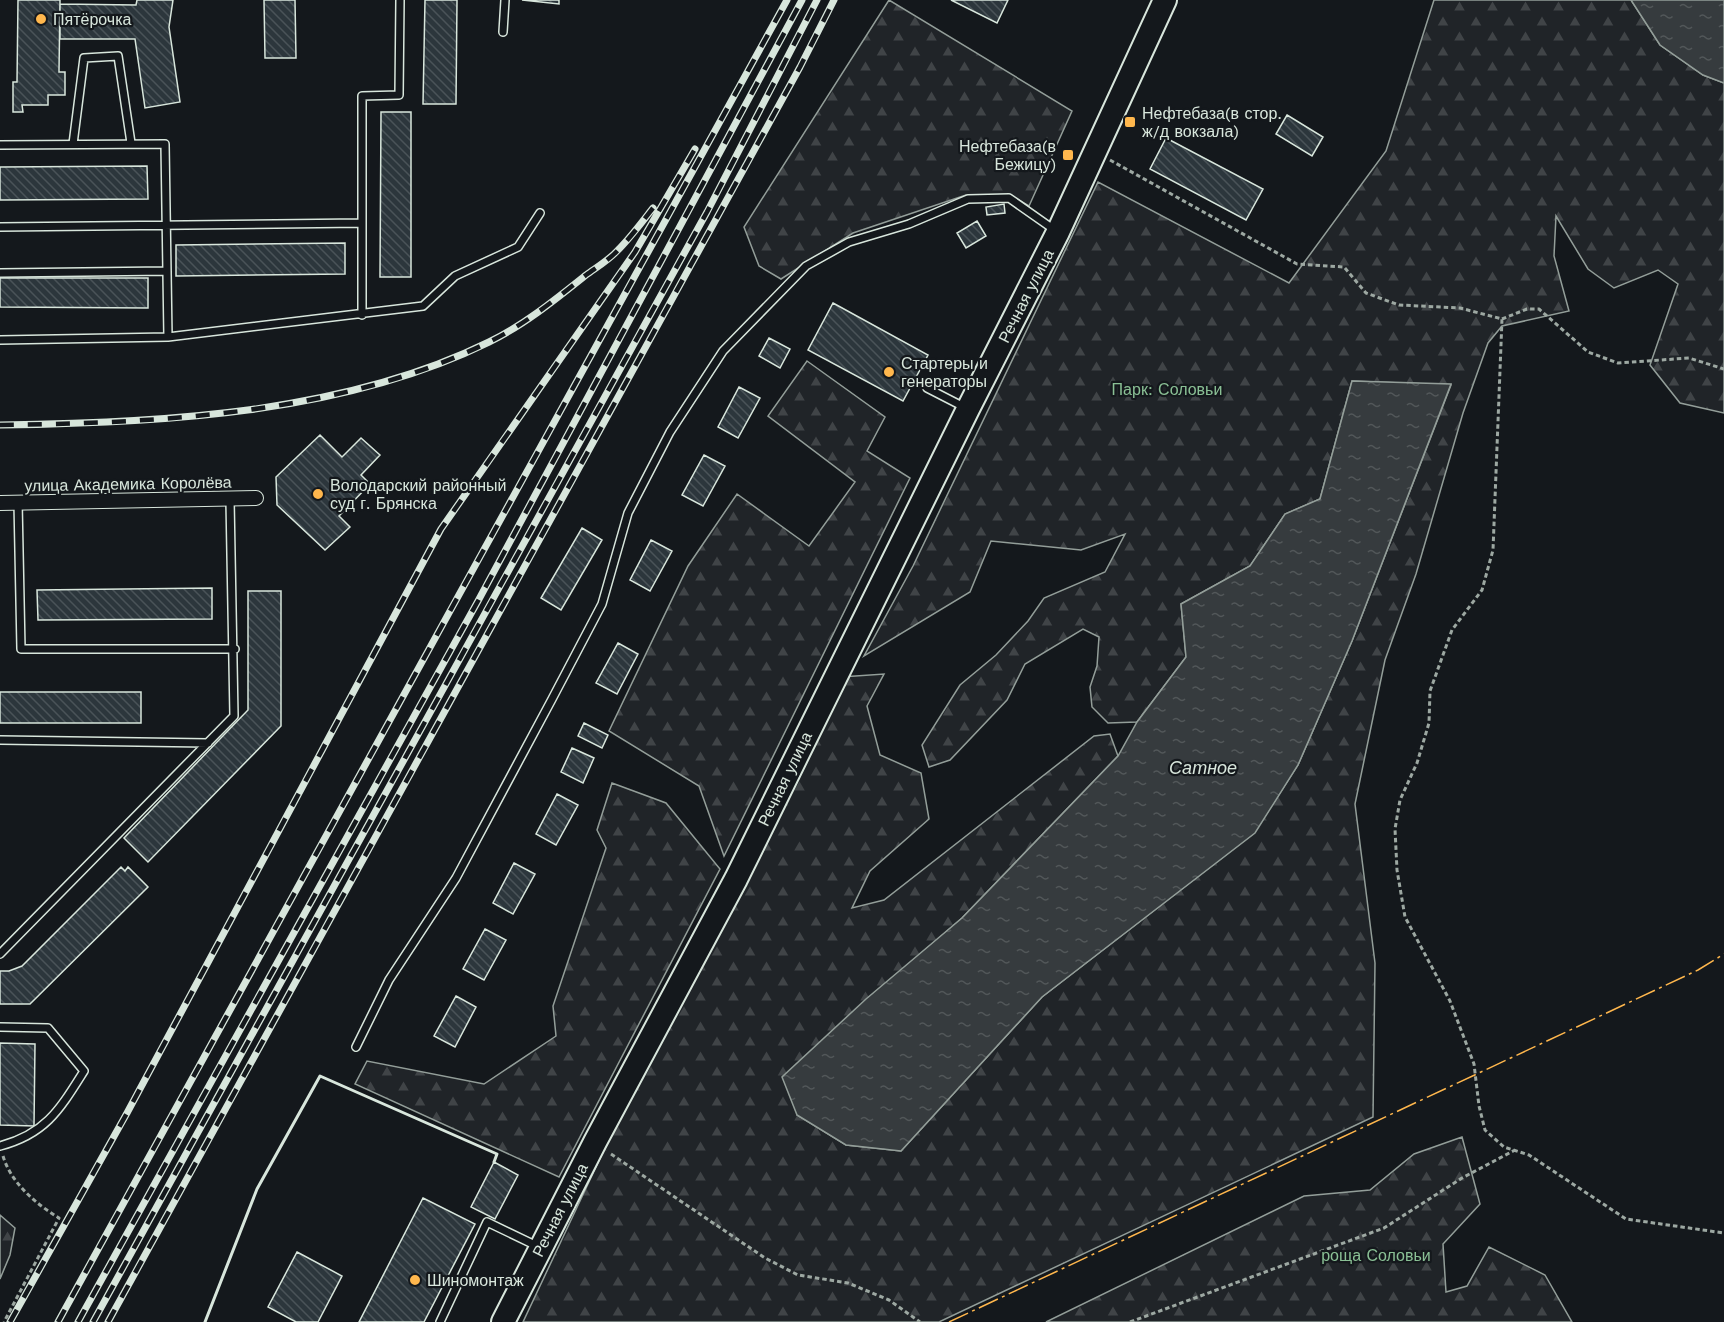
<svg xmlns="http://www.w3.org/2000/svg" width="1724" height="1322" font-family="'Work Sans',sans-serif">
	<style>
		.forest { fill: url(#forest-firs); stroke: #939e99; stroke-width: 1.5 }
		.water { fill: url(#water-ripples); stroke: #939e99; stroke-width: 1.5 }
		.building { fill: url(#building-back-hatch); stroke: #d8e6dc; stroke-width: 1.5 }
		.lines { fill: none; stroke-linecap: round; stroke-linejoin: round }
		.lane-casing { stroke: #d8e6dc; stroke-width: 10 }
		.street-casing { stroke: #d8e6dc; stroke-width: 16 }
		.primary-casing { stroke: #d8e6dc; stroke-width: 26 }
		.path { stroke: #9da8a2; stroke-width: 3; stroke-dasharray: 4.5 3; stroke-linecap: butt }
		.lane { stroke: #14181c; stroke-width: 7 }
		.street { stroke: #14181c; stroke-width: 14 }
		.primary { stroke: #14181c; stroke-width: 22 }
		.rail-casing { stroke: #d8e6dc; stroke-width: 7 }
		.rail { stroke: #14181c; stroke-width: 4.5; stroke-dasharray: 14; stroke-linecap: butt }
		.wall { stroke: #d8e6dc; stroke-width: 3 }
		.power { stroke: #ffb74d; stroke-width: 1.5; stroke-dasharray: 21 4.5 3 4.5; stroke-linecap: butt }
		.poi-dot { fill: #ffb74d; stroke: #14181c; stroke-width: 2 }
		.labels { text-anchor: middle; dominant-baseline: central; stroke-width: 4.5; stroke-linejoin: round; paint-order: stroke }
		.poi-label { font-size: 16px; fill: #d8e6dc; stroke: #14181c; text-anchor: start }
		.street-label { font-size: 16px; fill: #d8e6dc; stroke: #14181c }
		.park-label { font-size: 16px; fill: #8ac095; stroke: #14181c }
		.water-label { font-size: 18px; font-style: italic; fill: #d8e6dc; stroke: #14181c }
	</style>
	<defs>
		<pattern id="forest-firs" width="22" height="20" patternUnits="userSpaceOnUse" patternTransform="scale(1.5)"><rect width="22" height="20" fill="#202428"/><path d="M5 1l3.5 6h-7zM16 11l3.5 6h-7z" fill="#404447"/></pattern>
		<pattern id="water-ripples" width="26" height="14" patternUnits="userSpaceOnUse" patternTransform="scale(1.5)"><rect width="26" height="14" fill="#363b3e"/><path d="M2 4q2-2 4 0t4 0M15 11q2-2 4 0t4 0" fill="none" stroke="#525759"/></pattern>
		<pattern id="building-back-hatch" width="6" height="6" patternUnits="userSpaceOnUse" patternTransform="scale(1.5)"><rect width="6" height="6" fill="#2c363c"/><path d="M-1 5l2 2M0 0l6 6M5-1l2 2" fill="none" stroke="#4a5358"/></pattern>
	</defs>
	<rect width="100%" height="100%" fill="#14181c"/>
	<path class="forest" d="M 889,0 L 1072,111 L 1029,206 L 1010,195 L 966,195 L 853,233 L 781,279 L 759,266 L 744,227 Z
		M 1434,0 L 1631,0 L 1660,45 L 1703,75 L 1724,83 L 1724,413 L 1680,403 L 1650,365 L 1678,284 L 1658,270 L 1614,288 L 1588,269 L 1556,216 L 1554,256 L 1569,311 L 1502,326 L 1488,343 L 1463,413 L 1416,574 L 1385,660 L 1355,804 L 1375,963 L 1373,1117 L 939,1322 L 523,1322 L 604,1150 L 841,677 L 884,674 L 867,706 L 880,755 L 921,773 L 929,819 L 870,871 L 852,908 L 884,900 L 1094,736 L 1110,734 L 1118,756 L 962,918 L 837,1027 L 797,1115 L 846,1145 L 901,1151 L 1042,997 L 1254,833 L 1298,765 L 1352,641 L 1451,385 L 1352,381 L 1320,499 L 1285,514 L 1250,566 L 1181,604 L 1186,657 L 1137,722 L 1108,723 L 1092,707 L 1090,687 L 1097,666 L 1099,637 L 1083,629 L 1025,664 L 1007,700 L 950,760 L 929,767 L 922,745 L 960,685 L 996,655 L 1028,621 L 1044,598 L 1105,572 L 1125,534 L 1081,550 L 991,541 L 970,592 L 864,656 L 913,566 L 1098,182 L 1289,283 L 1386,151 Z
		M 807,361 L 885,417 L 867,451 L 910,478 L 724,856 L 699,786 L 609,731 L 688,566 L 737,494 L 809,546 L 855,482 L 768,416 Z
		M 612,783 L 666,803 L 720,869 L 559,1177 L 355,1084 L 367,1061 L 484,1084 L 556,1036 L 553,1006 L 606,848 L 597,830 Z
		M 1462,1137 L 1480,1204 L 1443,1244 L 1446,1292 L 1467,1286 L 1489,1247 L 1545,1275 L 1572,1322 L 1046,1322 L 1304,1196 L 1370,1190 L 1414,1154 Z
		M 0,1215 L 15,1228 L 10,1255 L 0,1279 Z"/>
	<path class="water" d="M 1631,0 L 1724,0 L 1724,83 L 1703,75 L 1660,45 Z
		M 1352,381 L 1451,384 L 1352,641 L 1298,765 L 1255,833 L 1042,997 L 901,1151 L 846,1145 L 797,1115 L 782,1077 L 866,999 L 962,918 L 1118,756 L 1137,722 L 1186,657 L 1181,604 L 1250,566 L 1285,514 L 1320,499 Z"/>
	<path class="building" d="M 18,0 L 60,0 L 59,72 L 65,72 L 65,95 L 48,95 L 48,105 L 22,105 L 23,112 L 13,112 L 13,82 L 17,82 Z
		M 137,0 L 173,0 L 169,27 L 180,102 L 145,108 L 135,39 L 60,39 L 60,4 L 136,5 Z
		M 264,0 L 295,0 L 296,58 L 265,58 Z
		M 425,0 L 457,0 L 456,104 L 423,104 Z
		M 522,0 L 559,0 L 559,4 Z
		M 951,0 L 1008,0 L 997,23 Z
		M 381,112 L 411,112 L 411,277 L 380,277 Z
		M 1287,115 L 1323,137 L 1312,156 L 1276,134 Z
		M 1166,138 L 1263,189 L 1246,220 L 1150,169 Z
		M 147,166 L 148,199 L 0,200 L 0,167 Z
		M 1004,204 L 1005,213 L 987,215 L 986,207 Z
		M 977,221 L 986,236 L 966,248 L 957,233 Z
		M 345,243 L 345,274 L 176,276 L 176,245 Z
		M 0,278 L 148,278 L 148,308 L 0,307 Z
		M 833,303 L 928,355 L 903,401 L 808,350 Z
		M 769,338 L 790,349 L 780,368 L 759,356 Z
		M 739,387 L 760,398 L 738,438 L 718,427 Z
		M 320,435 L 342,457 L 361,438 L 380,455 L 361,475 L 370,484 L 339,516 L 350,527 L 325,550 L 277,505 L 276,477 Z
		M 704,455 L 725,466 L 703,506 L 682,495 Z
		M 582,528 L 602,540 L 561,610 L 541,598 Z
		M 651,540 L 672,551 L 650,591 L 630,580 Z
		M 212,588 L 212,619 L 38,620 L 37,590 Z
		M 248,591 L 281,591 L 281,726 L 148,862 L 124,838 L 248,710 Z
		M 618,643 L 638,654 L 617,694 L 596,683 Z
		M 0,692 L 141,692 L 141,723 L 0,723 Z
		M 584,723 L 608,735 L 602,748 L 578,736 Z
		M 572,748 L 594,758 L 583,783 L 561,772 Z
		M 557,794 L 578,805 L 556,845 L 536,834 Z
		M 514,863 L 535,874 L 513,914 L 493,903 Z
		M 121,867 L 125,871 L 128,867 L 148,887 L 30,1004 L 0,1004 L 0,971 L 9,971 L 22,966 Z
		M 485,929 L 506,940 L 484,980 L 463,969 Z
		M 456,996 L 476,1007 L 455,1047 L 434,1036 Z
		M 0,1043 L 35,1044 L 34,1126 L 0,1125 Z
		M 494,1162 L 518,1175 L 495,1219 L 471,1207 Z
		M 423,1198 L 475,1224 L 424,1322 L 359,1322 Z
		M 297,1252 L 342,1276 L 318,1322 L 296,1322 L 268,1307 Z"/>
	<g class="lines">
		<g class="lane-casing">
			<path id="lane" d="M 503,32 L 505,0
				M 73,144 L 84,58 L 118,56 L 131,143
				M 0,145 L 165,144 L 168,337
				M 0,227 L 361,223
				M 0,273 L 167,271
				M 362,315 L 362,96 L 399,95 L 400,0
				M 0,340 L 168,337 L 423,306 L 455,276 L 518,247 L 540,213
				M 927,388 L 966,408
				M 18,502 L 21,649 L 235,649
				M 0,740 L 208,743
				M 0,954 L 234,716 L 230,500
				M 0,1027 L 48,1028 L 84,1071 C 60,1109 46,1134 0,1146
				M 356,1047 L 389,980 L 456,878 L 551,701 L 602,604 L 628,513 L 670,432 L 723,351 L 806,266 L 849,242 L 909,224 L 968,199 L 1009,198 L 1056,231
				M 440,1322 L 487,1222 L 539,1247"/>
		</g>
		<g class="street-casing">
			<path id="street" d="M 0,503 L 256,498"/>
		</g>
		<g class="primary-casing">
			<path id="primary" d="M 503,1322 L 595,1142 L 736,879 L 968,409 L 1058,232 L 1165,0"/>
		</g>
		<path class="path" d="M 1110,160 L 1297,264 L 1344,267 L 1366,293 L 1399,305 L 1460,308 L 1502,319 L 1493,550 L 1482,590 L 1452,630 L 1430,691 L 1429,723 L 1417,763 L 1400,800 L 1395,829 L 1397,870 L 1405,917 L 1450,1001 L 1474,1064 L 1479,1106 L 1485,1130 L 1504,1147 L 1529,1155 L 1626,1219 L 1724,1233
			M 1502,319 L 1527,309 L 1539,309 L 1588,352 L 1618,363 L 1689,358 L 1724,369
			M 611,1154 L 765,1258 L 798,1275 L 848,1283 L 889,1300 L 920,1322
			M 3,1156 C 11,1183 36,1204 59,1218 L 4,1322
			M 1130,1322 L 1384,1228 L 1462,1178 L 1515,1150"/>
		<use href="#lane" class="lane"/>
		<use href="#street" class="street"/>
		<use href="#primary" class="primary"/>
		<g class="rail-casing">
			<path id="rail" d="M 0,425 C 160,423 343,414 489,342 C 524,325 556,299 586,275 C 597,267 609,260 618,250 C 631,237 642,222 653,208
				M 10,1322 L 127,1113 L 441,529 L 635,252 L 695,149
				M 58,1322 L 787,0
				M 78,1322 L 478,601 L 802,0
				M 93,1322 L 707,212 L 817,0
				M 108,1322 L 800,67 L 834,0"/>
		</g>
		<use href="#rail" class="rail"/>
		<path class="wall" d="M 205,1322 L 257,1189 L 320,1076 L 497,1154 L 494,1162"/>
		<path class="power" d="M 949,1322 L 1698,970 L 1724,954"/>
	</g>
	<g class="poi-dot">
		<circle cx="41" cy="19" r="6"/>
		<rect x="1124" y="116" width="12" height="12" rx="3"/>
		<rect x="1062" y="149" width="12" height="12" rx="3"/>
		<circle cx="889" cy="372" r="6"/>
		<circle cx="318" cy="494" r="6"/>
		<circle cx="415" cy="1280" r="6"/>
	</g>
	<g class="labels">
		<g class="poi-label">
			<text x="53" y="19">Пятёрочка</text>
			<text x="1142" y="113">Нефтебаза(в стор.<tspan x="1142" dy="18">ж/д вокзала)</tspan></text>
			<text x="1056" y="146" text-anchor="end">Нефтебаза(в<tspan x="1056" dy="18">Бежицу)</tspan></text>
			<text x="901" y="363">Стартеры и<tspan x="901" dy="18">генераторы</tspan></text>
			<text x="330" y="485">Володарский районный<tspan x="330" dy="18">суд г. Брянска</tspan></text>
			<text x="427" y="1280">Шиномонтаж</text>
		</g>
		<g class="street-label">
			<text transform="translate(1026 296) rotate(-63)">Речная улица</text>
			<text transform="translate(128 484) rotate(-1)">улица Академика Королёва</text>
			<text transform="translate(785 779) rotate(-64)">Речная улица</text>
			<text transform="translate(560 1210) rotate(-63)">Речная улица</text>
		</g>
		<g class="park-label">
			<text x="1167" y="389">Парк: Соловьи</text>
			<text x="1376" y="1255">роща Соловьи</text>
		</g>
		<g class="water-label">
			<text x="1203" y="767">Сатное</text>
		</g>
	</g>
</svg>
